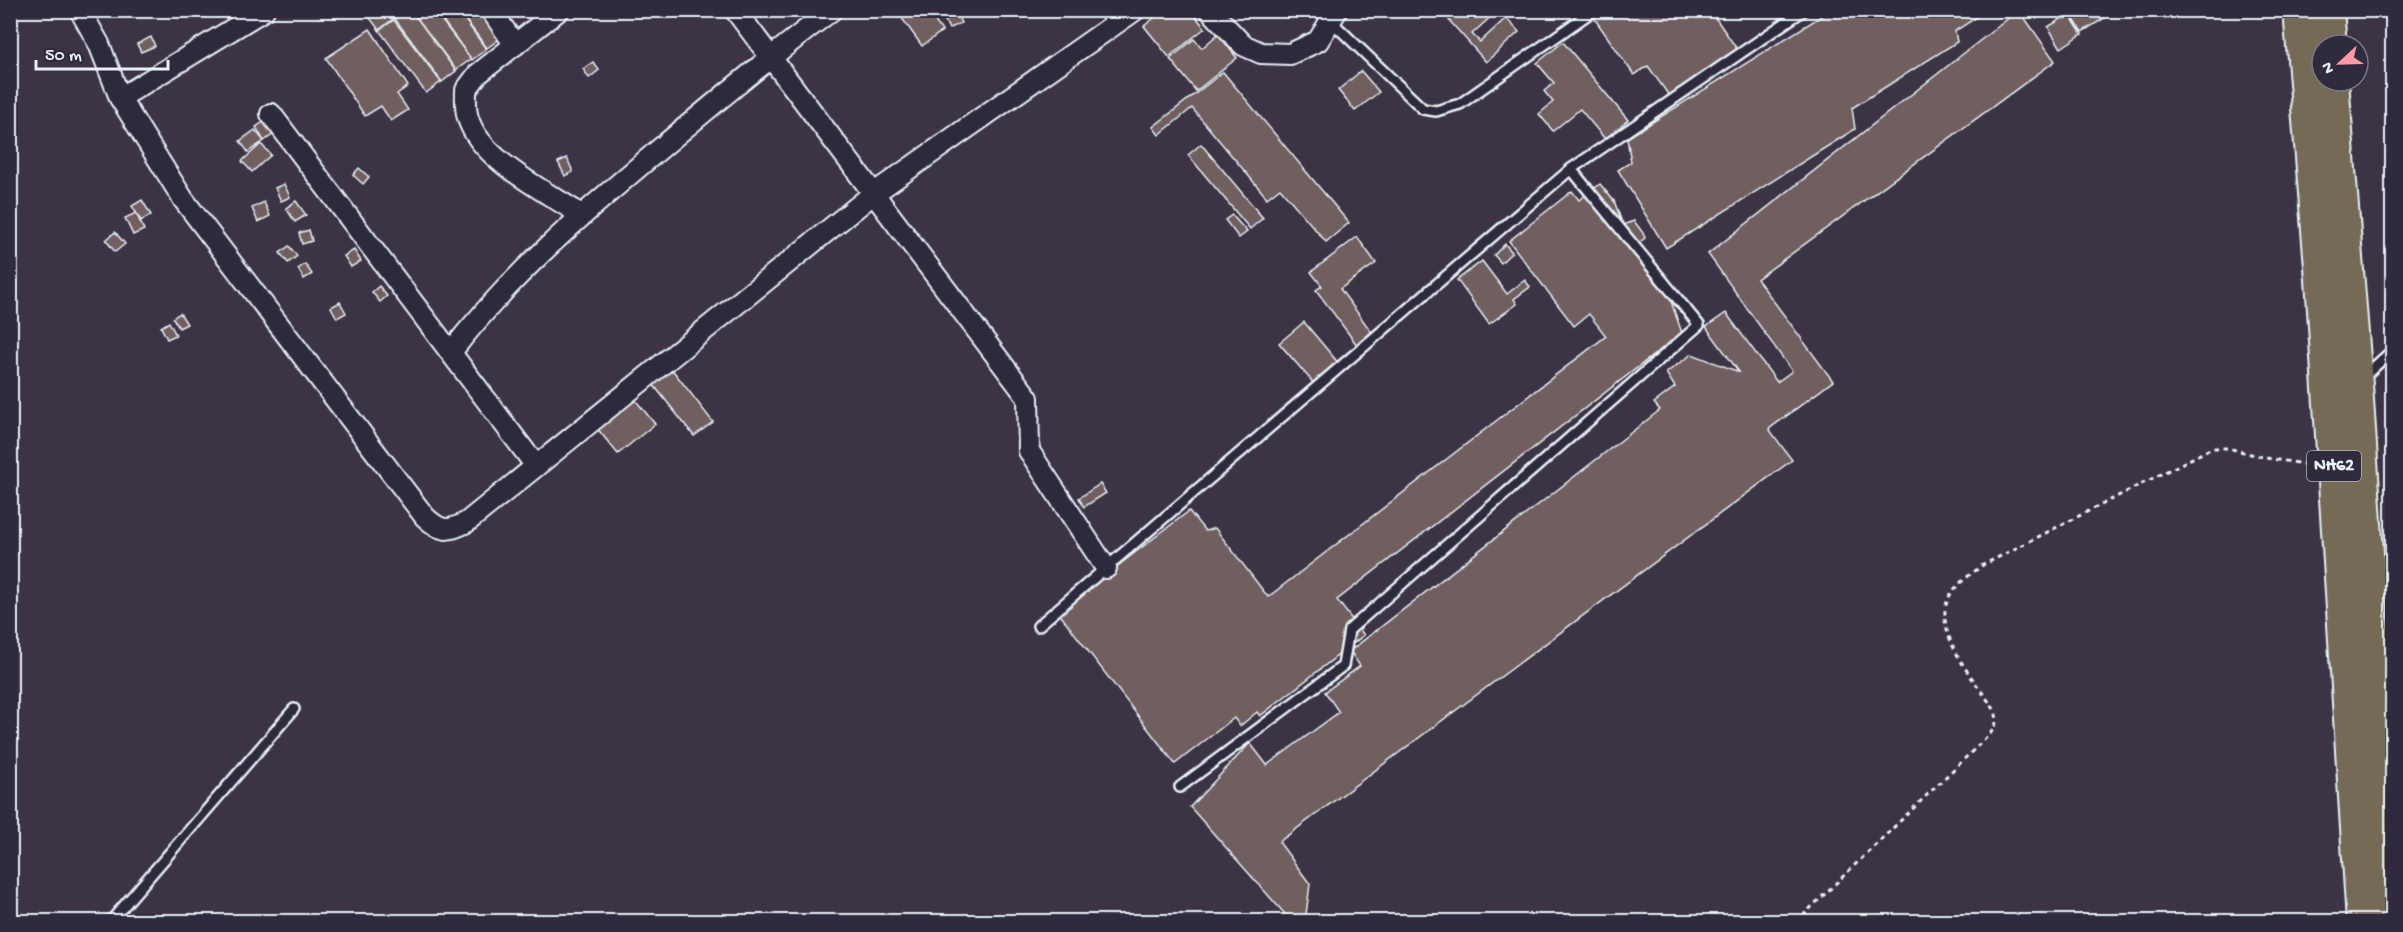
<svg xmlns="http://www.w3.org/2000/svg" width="2403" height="932" font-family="'Gochi Hand',sans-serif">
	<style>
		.building { fill: #715e5e; stroke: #e8f1f8; stroke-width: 1.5 }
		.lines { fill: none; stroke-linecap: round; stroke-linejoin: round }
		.service-casing { stroke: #e8f1f8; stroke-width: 14 }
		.minor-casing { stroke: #e8f1f8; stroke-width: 24 }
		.trunk-casing { stroke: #e8f1f8; stroke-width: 36 }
		.path { stroke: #e8f1f8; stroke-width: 3; stroke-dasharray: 4.5 4.5; stroke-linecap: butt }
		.service { stroke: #2f2a3d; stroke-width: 9 }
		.minor { stroke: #2f2a3d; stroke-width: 20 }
		.trunk { stroke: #756a55; stroke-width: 32 }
		.labels { text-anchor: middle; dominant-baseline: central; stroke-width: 4.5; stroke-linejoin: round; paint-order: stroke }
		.shield { fill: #2f2a3d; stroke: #b0b5c0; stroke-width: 1.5 }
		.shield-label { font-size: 18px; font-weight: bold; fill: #e8f1f8 }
	</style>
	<rect width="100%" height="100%" fill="#3c3444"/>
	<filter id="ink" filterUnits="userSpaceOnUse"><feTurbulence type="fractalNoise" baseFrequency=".0167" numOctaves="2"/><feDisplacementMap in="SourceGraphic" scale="12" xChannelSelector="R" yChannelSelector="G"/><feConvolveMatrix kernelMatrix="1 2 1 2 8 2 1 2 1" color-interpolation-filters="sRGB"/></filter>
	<g filter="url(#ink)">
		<g class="building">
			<path d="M364,10H386L393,19L379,30Z"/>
			<path d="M388,10H405L394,18Z"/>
			<path d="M407,10H411L456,71L442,82L395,19Z"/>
			<path d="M411,10H434L471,59L456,70Z"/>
			<path d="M435,10H458L486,49L472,60Z"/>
			<path d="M458,10H481L502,37L487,48Z"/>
			<path d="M896,10H927L942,31L922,46Z"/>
			<path d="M940,10H955L961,23L949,29Z"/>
			<path d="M1164,10H1190L1205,28L1169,57L1144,26Z"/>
			<path d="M1440,10H1461L1458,13L1462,18L1470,10H1498L1472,34L1480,42L1506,18L1519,32L1486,62Z"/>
			<path d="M1604,10H1710L1737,49L1670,97L1648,66L1634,75L1594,18Z"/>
			<path d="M1831,10H1988L1955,31L1957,42L1852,108L1855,129L1666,248L1618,170L1631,162L1627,138Z"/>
			<path d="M2019,10L2055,61L1757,279L1833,381L1769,429L1792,460L1279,842L1310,884L1305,922H1292L1190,807L1250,743L1267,765L1339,712L1325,692L1360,666L1350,651L1660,410L1654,403L1675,387L1666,373L1692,354L1739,372L1706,327L1726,313L1777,382L1792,371L1708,254Z"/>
			<path d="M2068,10H2105L2108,16L2082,32Z"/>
			<path d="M2069,14L2082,34L2061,48L2048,27Z"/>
			<path d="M394,20L441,82L426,93L379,30Z"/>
			<path d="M370,29L408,86L397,94L408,110L391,121L381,106L365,116L326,58Z"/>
			<path d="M1218,34L1237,58L1196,91L1170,59L1194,39L1202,48Z"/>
			<path d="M151,37L155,46L141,52L137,44Z"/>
			<path d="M1563,42L1628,120L1605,139L1580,109L1553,131L1539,114L1553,102L1544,91L1554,83L1537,63Z"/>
			<path d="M593,62L599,70L589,78L583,69Z"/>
			<path d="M1361,71L1379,92L1355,111L1338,90Z"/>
			<path d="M1223,72L1349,223L1326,242L1280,188L1267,198L1192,108L1159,135L1153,127Z"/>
			<path d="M265,121L274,134L264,141L256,127Z"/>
			<path d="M255,130L264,141L248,152L240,141Z"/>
			<path d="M261,144L271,155L252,172L242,161Z"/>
			<path d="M1201,144L1263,218L1250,229L1188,155Z"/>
			<path d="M567,158L573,172L565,176L558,162Z"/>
			<path d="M359,168L369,177L363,184L353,175Z"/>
			<path d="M284,184L290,197L281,201L275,188Z"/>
			<path d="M1600,184L1614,201L1623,225L1634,221L1643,233L1645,238L1635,246L1665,284L1682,333L1337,600L1364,635L1260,716L1257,712L1240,726L1234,718L1175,764L1058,612L1189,511L1205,531L1215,528L1268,597L1606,336L1589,314L1574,326L1509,241L1572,191L1579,200Z"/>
			<path d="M142,200L151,215L141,221L132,206Z"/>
			<path d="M296,201L306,215L295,222L286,208Z"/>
			<path d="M264,202L270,216L258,222L252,208Z"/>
			<path d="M136,213L144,230L133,235L125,218Z"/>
			<path d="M1232,215L1247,232L1239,238L1225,220Z"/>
			<path d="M309,230L312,241L302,244L299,233Z"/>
			<path d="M115,232L125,244L115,252L106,240Z"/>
			<path d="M1357,237L1376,263L1340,289L1373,334L1357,345L1316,290L1322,286L1311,272Z"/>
			<path d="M1505,244L1512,252L1501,263L1494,255Z"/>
			<path d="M289,246L297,256L288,263L280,253Z"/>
			<path d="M354,250L361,261L351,267L344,256Z"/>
			<path d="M1482,261L1507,294L1525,280L1530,287L1514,299L1517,304L1489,324L1457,280Z"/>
			<path d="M305,264L312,274L304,279L298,269Z"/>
			<path d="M379,286L387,296L380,302L372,292Z"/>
			<path d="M340,302L346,313L337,318L331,307Z"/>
			<path d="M180,313L187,324L179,328L173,318Z"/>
			<path d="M169,322L176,335L167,339L161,327Z"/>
			<path d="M1304,322L1340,365L1316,386L1279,343Z"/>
			<path d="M671,368L713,422L694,436L652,383Z"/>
			<path d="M633,397L655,424L618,454L596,427Z"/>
			<path d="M1100,484L1106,493L1084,507L1079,498Z"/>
		</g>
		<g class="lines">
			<defs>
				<g id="service">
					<path d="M1331,21L1423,109L1436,111L1460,104L1594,10"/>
					<path d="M2362,378L2392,351"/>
					<path d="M1038,626L1571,169L1804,10"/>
					<path d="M1180,787L1343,666L1349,630L1699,325L1571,169"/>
					<path d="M110,922L294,709"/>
				</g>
				<g id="minor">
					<path d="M80,10L99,44L120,98L183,199L425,517C441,532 448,532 467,522L873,194L1135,10"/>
					<path d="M491,10L515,45"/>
					<path d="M559,10L478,74L466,90C466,99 465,109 468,118C480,160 546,191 581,215"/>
					<path d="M735,10L1028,398L1029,451L1106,568"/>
					<path d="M1210,10L1243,45L1261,53L1290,54L1318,41L1337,10"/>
					<path d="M120,98L264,10"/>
					<path d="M271,114L536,466"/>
					<path d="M451,352C512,274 579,217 655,153C713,104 771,56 832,10"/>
				</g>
				<g id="trunk">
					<path d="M2300,10L2322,279L2363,922"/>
					<path d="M2327,10L2330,45"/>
					<path d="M2332,81L2356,384L2391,922"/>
				</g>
			</defs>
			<use href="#service" class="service-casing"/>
			<use href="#minor" class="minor-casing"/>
			<use href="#trunk" class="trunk-casing"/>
			<path class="path" d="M1796,922L1990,734C1996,725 1999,720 1994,709C1976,682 1931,632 1949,597C1956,584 1971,574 1983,565L2212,448H2228L2266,458L2310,465"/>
			<use href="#service" class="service"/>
			<use href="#minor" class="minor"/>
			<use href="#trunk" class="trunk"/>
		</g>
	</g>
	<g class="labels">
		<rect class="shield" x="2307" y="451" width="54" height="30" rx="4.5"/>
		<g class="shield-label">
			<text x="2334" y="466">NH62</text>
		</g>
	</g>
	<rect width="2403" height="932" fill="none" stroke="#2f2a3d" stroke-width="36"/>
	<rect x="18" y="18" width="2367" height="896" fill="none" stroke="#e8f1f8" stroke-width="2" filter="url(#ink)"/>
	<g transform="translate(2340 63) rotate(248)"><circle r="28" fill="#2f2a3d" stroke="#797a88" stroke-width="1.5"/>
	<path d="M0-4.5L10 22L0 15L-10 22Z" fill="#ff9aa2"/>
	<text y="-9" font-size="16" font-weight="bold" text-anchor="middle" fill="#e8f1f8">N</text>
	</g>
	<path d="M36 60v9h132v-9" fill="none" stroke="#e8f1f8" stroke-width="3"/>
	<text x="45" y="60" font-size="18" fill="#e8f1f8" stroke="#2f2a3d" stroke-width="4.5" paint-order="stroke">50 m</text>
</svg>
